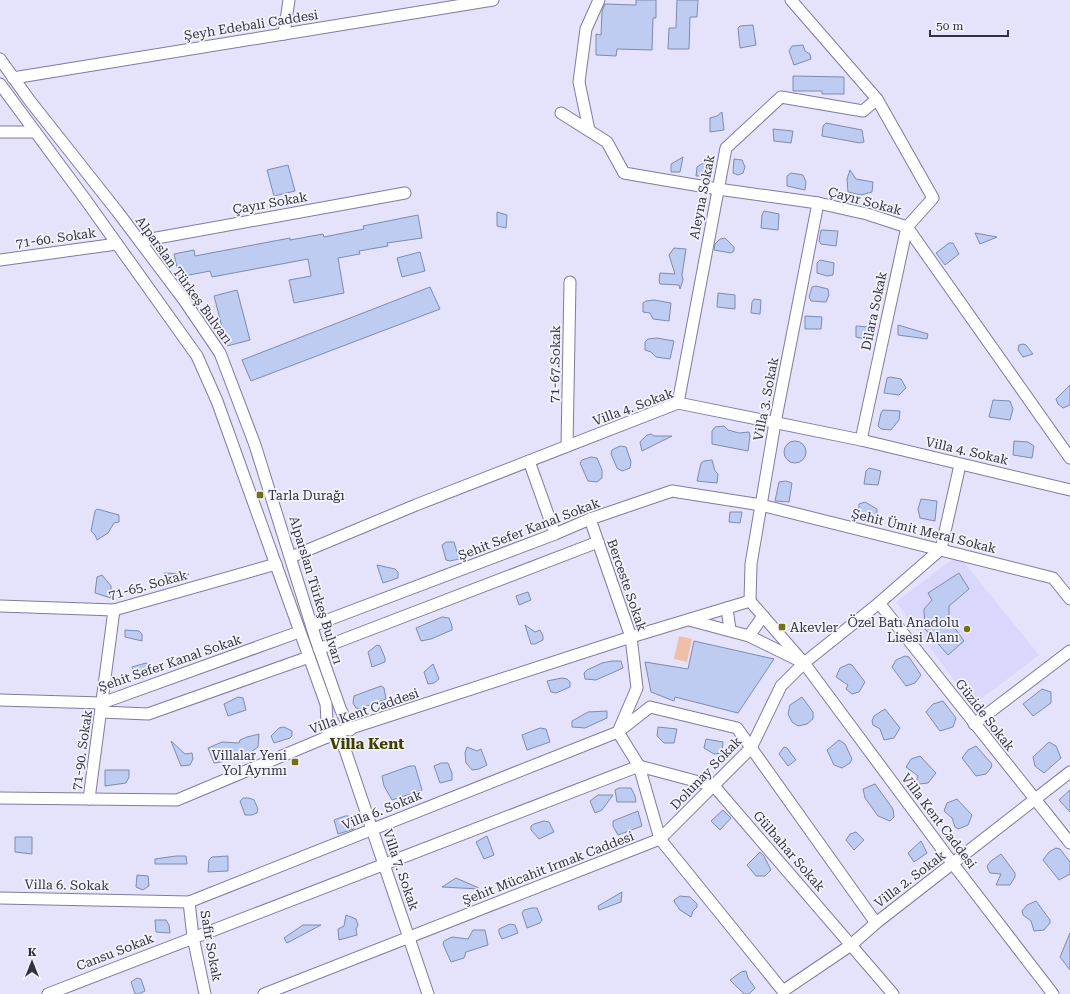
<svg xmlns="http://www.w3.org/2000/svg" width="1070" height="994" font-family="'Roboto Serif',serif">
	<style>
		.built { fill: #dad7fd }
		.green { fill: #efc0a7 }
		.building { fill: #beccf1; stroke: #7e8bae }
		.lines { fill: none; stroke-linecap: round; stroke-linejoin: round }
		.minor-casing { stroke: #7e7b9f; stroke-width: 13 }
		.minor { stroke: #fff; stroke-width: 11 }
		.poi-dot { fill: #727215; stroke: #f3f3fb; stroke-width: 1.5 }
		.labels { text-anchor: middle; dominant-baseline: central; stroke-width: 3.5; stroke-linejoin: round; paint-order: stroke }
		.street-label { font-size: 13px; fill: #333241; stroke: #f3f3fb }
		.poi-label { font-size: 13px; fill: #333241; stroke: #f3f3fb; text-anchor: start }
		.quarter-label { font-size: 15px; font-weight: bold; fill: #403f00; stroke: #f3f3fb }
	</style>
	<rect width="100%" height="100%" fill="#e5e3fb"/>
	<path class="built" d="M958,555L1039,655L973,705L896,602Z"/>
	<path class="green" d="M679,636L692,639L687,662L674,659Z"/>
	<g class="building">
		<path d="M636,0H656V18H653L652,50L617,49L616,56L596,55V34L601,35L602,11L605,4L636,5Z"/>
		<path d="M677,0H698L697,17H690L689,49H668L669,28H676Z"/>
		<path d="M753,25L756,45L740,48L738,28L740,26Z"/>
		<path d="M803,45L805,51L810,54L811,59L794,65L789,51L792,46Z"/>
		<path d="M793,76L844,77V94H822V91H793Z"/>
		<path d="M722,112L724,130L710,132V118L717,116Z"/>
		<path d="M826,123L862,130L864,142L860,143L822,136L823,126Z"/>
		<path d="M773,129L793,131L791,143L774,141Z"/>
		<path d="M683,157L680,172H671V164Z"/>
		<path d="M709,159L707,167L710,176H696L697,167Z"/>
		<path d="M734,159L742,160L745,167L743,173L738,175L733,173Z"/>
		<path d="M288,165L295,191L274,196L267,170Z"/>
		<path d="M850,170L856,179L873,182L872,192L861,195L848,192L847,179Z"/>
		<path d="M791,173L803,175L806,182L805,190L787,186V176Z"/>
		<path d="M764,211L779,214L778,230L761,228L762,215Z"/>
		<path d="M497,212L507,215L506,228L497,226Z"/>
		<path d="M418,215L422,238L387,243L388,246L359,251L360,254L338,258L344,293L294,303L289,280L311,276L308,259L212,277L210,271L179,277L174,254L194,250L195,256L290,238V240L323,234L324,237L364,229L363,226Z"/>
		<path d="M821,230L838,231L836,246L821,244L819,241Z"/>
		<path d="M975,233L997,237L980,244Z"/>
		<path d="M725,238L734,247V251L731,253L714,250L715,244L720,239Z"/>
		<path d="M949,243H953L959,254L945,265L936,253Z"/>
		<path d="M674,248L686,249L682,275L683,280L680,289L679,285L660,284L659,280L660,273L675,274L669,255Z"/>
		<path d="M420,252L425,271L402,277L397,258Z"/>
		<path d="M820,260L834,263L833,275L827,276L817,273V263Z"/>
		<path d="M816,286L828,289L829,295L826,302L811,301L809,297L812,287Z"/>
		<path d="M430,287L440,309L251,381L242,360Z"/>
		<path d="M237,290L250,340L227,346L214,296Z"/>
		<path d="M718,293L735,295V309L717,307Z"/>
		<path d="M754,299L761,300L760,314L751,313L752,302Z"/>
		<path d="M654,300L671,303L669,321L653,319L650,313L643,312V303L646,301Z"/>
		<path d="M805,316L822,317L821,329H805Z"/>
		<path d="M898,325L928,334L927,339L898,335Z"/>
		<path d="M856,326L870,327L868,337L864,339L856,337Z"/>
		<path d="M657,338L674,341L670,359L656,357L651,352L645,350V342L648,339Z"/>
		<path d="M1023,344L1026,345L1033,354L1023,357L1018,350L1019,345Z"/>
		<path d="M890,377L901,379L906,388L899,395L884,393L887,378Z"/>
		<path d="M1070,385V405L1063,408L1058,404L1056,399Z"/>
		<path d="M993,400L1010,401L1013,409L1010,420L989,417Z"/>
		<path d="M883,410L900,411L899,420L891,430L881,429L878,426L881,413Z"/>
		<path d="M724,426L728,430L739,433L749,432L750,436L748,451L712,444V431L715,427Z"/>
		<path d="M651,434L654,436H672L642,451L640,442L647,435Z"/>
		<path d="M1014,441L1028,442L1034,446L1032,458L1013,455Z"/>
		<circle cx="795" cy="452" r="11"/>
		<path d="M620,446L626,447L631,462L630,468L622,471L617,468L611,454L612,450Z"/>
		<path d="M591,457L597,458L602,470V478L597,482L588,481L580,463L582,460Z"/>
		<path d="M712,460L715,471L718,474L717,483L697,481L701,463L704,461Z"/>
		<path d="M869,468L881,471L878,485L864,484L866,471Z"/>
		<path d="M786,481L792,483L789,502L775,501L779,482Z"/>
		<path d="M921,499L937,501L935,521L920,518L918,509Z"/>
		<path d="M865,502L877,509V517L858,515L859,504Z"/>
		<path d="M97,509L119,515V522L114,523L108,533L97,540L95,535L91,531L95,511Z"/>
		<path d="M730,512H742L740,523L729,522Z"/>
		<path d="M446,542H454L459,559L450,561L446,560L442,545Z"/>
		<path d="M377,565L395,569L398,572V578L383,583Z"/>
		<path d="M164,573L189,574L166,583Z"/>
		<path d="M959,573L969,589L949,606V620L964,641L948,655L925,629L924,609L932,600L928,593Z"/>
		<path d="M102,575L111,586V598L95,593L97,577Z"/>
		<path d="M528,592L531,600L519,605L516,596Z"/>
		<path d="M442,617L449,618L452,626V630L431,639L421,641L416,628Z"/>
		<path d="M525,625L535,632L540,630L543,636V640L535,644H531Z"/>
		<path d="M125,630L139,631L142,634V641L125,637Z"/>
		<path d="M694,641L774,659L738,713L675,697L674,701L651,692L645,662L688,669Z"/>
		<path d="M377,645L380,646L385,658V662L372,667L368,652Z"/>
		<path d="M905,656L909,657L921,675L915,683L906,686L892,667L896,660Z"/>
		<path d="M612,661H621L623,668L596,680L585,679L584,673L587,670L602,663Z"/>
		<path d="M146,663L151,666L153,674L142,678H135L132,667Z"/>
		<path d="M433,664L439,679L434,683L428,684L424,672Z"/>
		<path d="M849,664L852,665L865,682L859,692L852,694L846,689L848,685L836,677L840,668Z"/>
		<path d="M562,678L567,679L570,682V687L556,693L551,692L547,681Z"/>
		<path d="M381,686L384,688L386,699L359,709L356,708L353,703L354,696Z"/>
		<path d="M1042,689L1051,692V703L1033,716L1023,704Z"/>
		<path d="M238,697L243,698L246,710L228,716L224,704Z"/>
		<path d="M802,697L813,712V719L807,724L798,726L792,722L788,714L790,705Z"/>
		<path d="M943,701L956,718L953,727L940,731L926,712L933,704Z"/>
		<path d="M885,709L900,728L894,738L884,740L880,729L873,725L872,721L874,716Z"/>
		<path d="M607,711V718L585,728L572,727V721L588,712Z"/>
		<path d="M284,727L292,731V736L290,738L274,743L271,736L279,728Z"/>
		<path d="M658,727L677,729L674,743H664L657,736Z"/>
		<path d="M540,728L546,729L550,742L527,750L522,735Z"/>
		<path d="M259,734L258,747L248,754L242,752L221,762L214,763L208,748L222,742L239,743L240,740L247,737Z"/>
		<path d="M706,739L723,742L722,753L714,754L704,748Z"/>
		<path d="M839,740L845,744L852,759L850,763L842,768L834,765L827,750Z"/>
		<path d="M171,741L185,754L192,753L193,759L190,765L181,766Z"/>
		<path d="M1049,742L1056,746L1061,758L1044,773L1035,766L1033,757Z"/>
		<path d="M976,746L992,764L991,768L986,774L976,776L962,758L968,750Z"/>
		<path d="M467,747L477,751L481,749L487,765L479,769L472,770L466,763L465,753Z"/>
		<path d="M784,747L787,748L796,760L788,766L779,754Z"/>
		<path d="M920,756L936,773L928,783L919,784L916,781L918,776L906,767L911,759Z"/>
		<path d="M441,763H448L452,773V780L440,783L434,766Z"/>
		<path d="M410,766H415L422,790L392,800L384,786L382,776Z"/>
		<path d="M105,770H129V777L126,783L105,786Z"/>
		<path d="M875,784L893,809L894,817L890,821L878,816L865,798L863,789Z"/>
		<path d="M619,788H631L635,796L636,802H617L615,790Z"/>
		<path d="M1070,790V812L1059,800Z"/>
		<path d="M598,795H613L602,810L595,813L590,801Z"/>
		<path d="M243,798H249L254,800L258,809L257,813L252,815H245L240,801Z"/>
		<path d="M957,799L972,815L968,825L958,829L955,827L952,818L944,811L947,803Z"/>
		<path d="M723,810L731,818L720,830L711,821Z"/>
		<path d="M638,811L642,826L618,835L613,826V821Z"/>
		<path d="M345,816H349L354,829L338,834L334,820Z"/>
		<path d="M544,821L549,822L554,832L539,839L531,830V826L534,824Z"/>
		<path d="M856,832L864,840L854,850L846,840L850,834Z"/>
		<path d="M487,836L494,855L484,859L476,842Z"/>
		<path d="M15,837H32V854L15,852Z"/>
		<path d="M921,841L927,853L914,862L908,853Z"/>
		<path d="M1056,848L1060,849L1070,862V874L1059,880L1043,860L1049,852Z"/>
		<path d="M760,852L764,856L771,870L765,876H756L747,865Z"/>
		<path d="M1001,854L1015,873V877L1010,885H996L1001,874L990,873L988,869L987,866L991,861Z"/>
		<path d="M176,856H186L187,864H155V859Z"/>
		<path d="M228,856V871L208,872L209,860L212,857Z"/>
		<path d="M137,875L148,876L149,886L143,890L136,887Z"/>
		<path d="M456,878L479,888V889L442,887Z"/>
		<path d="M622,892L621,902L599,910L598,906Z"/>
		<path d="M680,896L690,897L697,904V907L693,911L691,917L680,910L675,903L674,900Z"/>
		<path d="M1036,901L1050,920V923L1044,930L1034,931L1031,921L1023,915L1022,911L1027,905Z"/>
		<path d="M532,908H537L542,920L540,923L527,928L522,913L524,910Z"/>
		<path d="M346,915L356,919L358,925L356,929L357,935L339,940L338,929L344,926Z"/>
		<path d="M155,920H166L169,925L170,933L156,932Z"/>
		<path d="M510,924L515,925L518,933L502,939L499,933V929Z"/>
		<path d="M303,925H321L287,943L284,938Z"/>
		<path d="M473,930H485L488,945L466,952L464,958L451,962L443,944L444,941L452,937L468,939Z"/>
		<path d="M1070,933V970L1060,957Z"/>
		<path d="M746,971L748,978L755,988L749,994H744L730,980L741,972Z"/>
		<path d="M137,978L141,979L145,991L139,994H135L131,982Z"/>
	</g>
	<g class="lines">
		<defs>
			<g id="minor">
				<path d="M791,0L877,99L933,198L907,227L861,440"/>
				<path d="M284,34L289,0"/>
				<path d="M0,59L30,101L117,211L184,300L220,353L255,445L316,640L340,708L350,730"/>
				<path d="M13,78L493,0"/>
				<path d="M0,84L85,199L197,356L217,401L326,704L328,737"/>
				<path d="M561,113L607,142L624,173L718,189L818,203L867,214L907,227L1070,458"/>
				<path d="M589,130L579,82L586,29L599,0"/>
				<path d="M0,132H35"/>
				<path d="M140,241L405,193"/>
				<path d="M0,260L117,244"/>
				<path d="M678,403L726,148L781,97L863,111L877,99"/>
				<path d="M567,446L570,282"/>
				<path d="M529,461L555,534"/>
				<path d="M590,519L631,637L637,688L618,732L639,766L660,839L751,748L781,686L804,663L879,603L941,549L960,465"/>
				<path d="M291,557L416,505L678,403L861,440L1070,490"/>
				<path d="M750,601L804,663L953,864L1053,994"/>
				<path d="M750,601L751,564L775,423L818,203"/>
				<path d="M879,603L1070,843"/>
				<path d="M0,606L114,610L276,564"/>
				<path d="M727,608L730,630"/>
				<path d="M689,620L749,636L800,661"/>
				<path d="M312,626L555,534L590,519L672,491L761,505L1053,578L1070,599"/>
				<path d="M749,636L763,616"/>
				<path d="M319,649L598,542"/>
				<path d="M0,700L102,703L299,632"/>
				<path d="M101,712L148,714L309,657"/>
				<path d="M974,724L1070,651"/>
				<path d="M339,732L428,994"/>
				<path d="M0,798L177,800L339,732L631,637L750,601"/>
				<path d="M89,799L114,610"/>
				<path d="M0,898L189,902L618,732L650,707L737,728L876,923"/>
				<path d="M189,902L193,937L205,994"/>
				<path d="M48,994L639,766L714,786L893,994"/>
				<path d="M264,994L660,839L783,991L851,945L876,923L1070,772"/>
			</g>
		</defs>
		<use href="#minor" class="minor-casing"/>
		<use href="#minor" class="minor"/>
	</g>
	<g class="poi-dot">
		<rect x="256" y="491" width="8" height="8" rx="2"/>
		<rect x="778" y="623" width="8" height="8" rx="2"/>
		<circle cx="967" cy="629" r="4"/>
		<rect x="291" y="758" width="8" height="8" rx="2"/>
	</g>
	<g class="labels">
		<g class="street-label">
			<text transform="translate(251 25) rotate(-9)">Şeyh Edebali Caddesi</text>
			<text transform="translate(702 197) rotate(-79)">Aleyna Sokak</text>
			<text transform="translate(865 201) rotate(15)">Çayır Sokak</text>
			<text transform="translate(270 203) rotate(-10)">Çayır Sokak</text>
			<text transform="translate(56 238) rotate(-8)">71-60. Sokak</text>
			<text transform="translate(184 280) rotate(54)">Alparslan Türkeş Bulvarı</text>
			<text transform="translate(874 311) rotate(-78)">Dilara Sokak</text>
			<text transform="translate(555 364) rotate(-89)">71-67.Sokak</text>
			<text transform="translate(766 399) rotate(-79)">Villa 3. Sokak</text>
			<text transform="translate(633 407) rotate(-20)">Villa 4. Sokak</text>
			<text transform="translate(967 451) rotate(13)">Villa 4. Sokak</text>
			<text transform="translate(529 529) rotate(-21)">Şehit Sefer Kanal Sokak</text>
			<text transform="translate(924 531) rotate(14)">Şehit Ümit Meral Sokak</text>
			<text transform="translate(148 585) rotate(-15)">71-65. Sokak</text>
			<text transform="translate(627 585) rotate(71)">Berceste Sokak</text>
			<text transform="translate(316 590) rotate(73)">Alparslan Türkeş Bulvarı</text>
			<text transform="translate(170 663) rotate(-19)">Şehit Sefer Kanal Sokak</text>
			<text transform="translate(364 711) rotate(-19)">Villa Kent Caddesi</text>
			<text transform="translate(985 715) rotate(52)">Güzide Sokak</text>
			<text transform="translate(82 750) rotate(-82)">71-90. Sokak</text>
			<text transform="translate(706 773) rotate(-46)">Dolunay Sokak</text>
			<text transform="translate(382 810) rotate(-22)">Villa 6. Sokak</text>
			<text transform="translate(939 821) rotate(53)">Villa Kent Caddesi</text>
			<text transform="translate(789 851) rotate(49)">Gülbahar Sokak</text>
			<text transform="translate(548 868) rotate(-21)">Şehit Mücahit Irmak Caddesi</text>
			<text transform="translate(401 870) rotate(71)">Villa 7. Sokak</text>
			<text transform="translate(910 879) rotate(-37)">Villa 2. Sokak</text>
			<text transform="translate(67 885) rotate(1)">Villa 6. Sokak</text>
			<text transform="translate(211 946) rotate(80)">Safir Sokak</text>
			<text transform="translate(115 952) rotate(-21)">Cansu Sokak</text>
		</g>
		<g class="poi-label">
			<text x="268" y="495">Tarla Durağı</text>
			<text x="959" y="622" text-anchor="end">Özel Batı Anadolu<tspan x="959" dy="15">Lisesi Alanı</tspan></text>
			<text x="790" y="627">Akevler</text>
			<text x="287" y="755" text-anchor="end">Villalar Yeni<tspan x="287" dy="15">Yol Ayrımı</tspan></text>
		</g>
		<g class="quarter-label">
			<text x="367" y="744">Villa Kent</text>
		</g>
	</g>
	<g transform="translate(32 962)" stroke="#f3f3fb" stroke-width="3" paint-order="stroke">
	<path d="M0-3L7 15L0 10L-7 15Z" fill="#333241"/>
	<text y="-6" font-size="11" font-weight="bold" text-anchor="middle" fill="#333241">K</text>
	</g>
	<path d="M930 30v6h78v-6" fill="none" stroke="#333241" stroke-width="2"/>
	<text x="936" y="30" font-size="12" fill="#333241" stroke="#f3f3fb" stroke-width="3" paint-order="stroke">50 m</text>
</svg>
